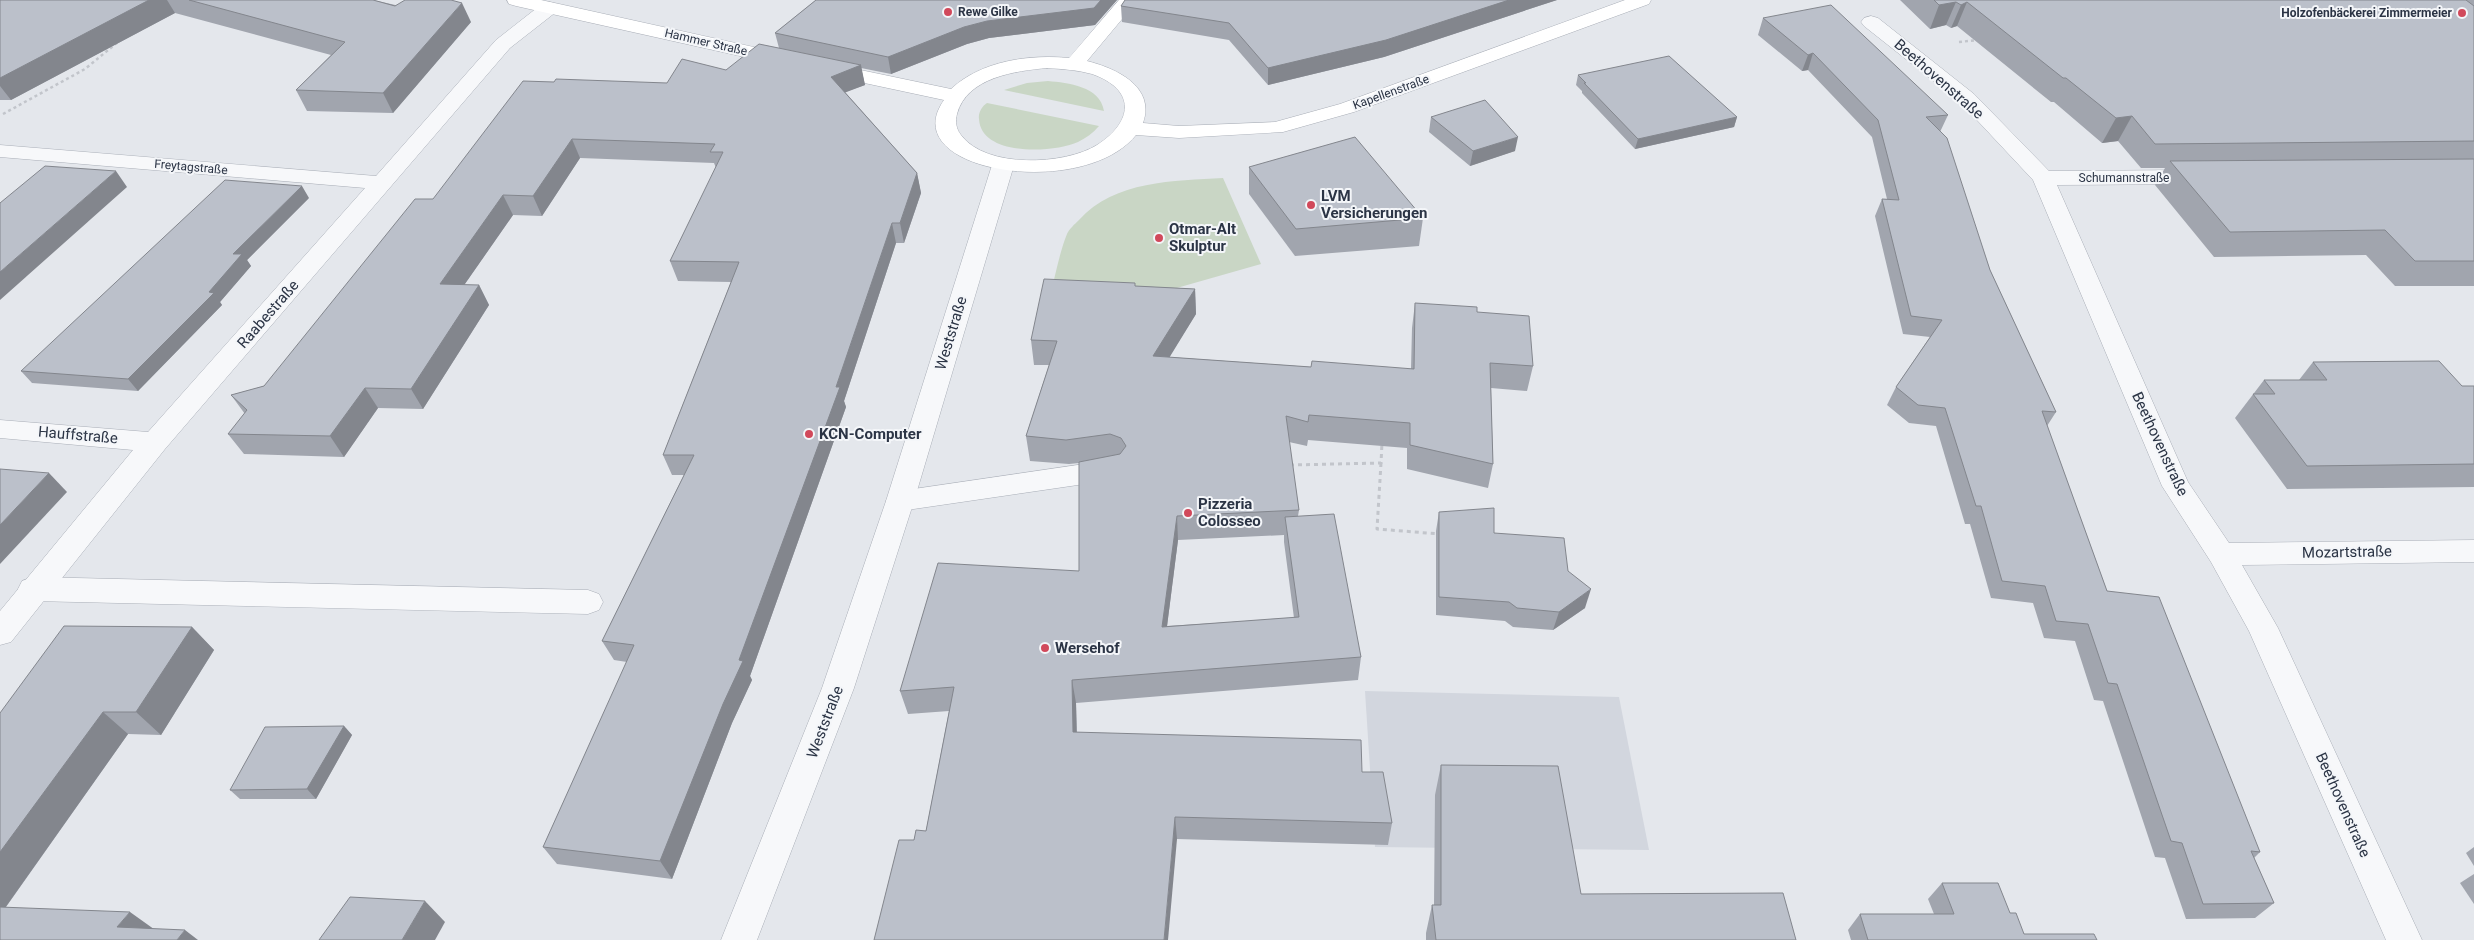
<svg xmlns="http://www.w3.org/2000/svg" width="2474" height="940" font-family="Roboto,sans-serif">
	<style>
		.built { fill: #d2d6de }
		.green { fill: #c9d6c5 }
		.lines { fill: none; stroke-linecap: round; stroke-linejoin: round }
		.service-casing { stroke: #a9aeb7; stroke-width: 1 }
		.minor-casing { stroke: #a9aeb7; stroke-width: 1 }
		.tertiary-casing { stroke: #a9aeb7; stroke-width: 1 }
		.secondary-casing { stroke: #a9aeb7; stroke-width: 1 }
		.path-far1 { stroke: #c2c5cb; stroke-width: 2.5; stroke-dasharray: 3 3; stroke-linecap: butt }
		.path { stroke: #c2c5cb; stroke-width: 3; stroke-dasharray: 4 4; stroke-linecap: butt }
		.service { fill: #f7f8fa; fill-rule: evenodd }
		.minor { fill: #f7f8fa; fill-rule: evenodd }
		.tertiary { fill: #f7f8fa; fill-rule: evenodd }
		.secondary { fill: #fff; fill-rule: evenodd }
		.wall { fill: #a1a5ae; fill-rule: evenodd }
		.shaded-wall { fill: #83868d }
		.building { fill: #bbc0ca; stroke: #83868d }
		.poi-dot { fill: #d1495b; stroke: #f4f6f9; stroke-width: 2 }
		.labels { text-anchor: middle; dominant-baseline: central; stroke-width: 4; stroke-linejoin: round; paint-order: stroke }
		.far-poi-label { font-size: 12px; font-weight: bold; fill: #2b3445; stroke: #f4f6f9; text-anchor: start }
		.far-street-label { font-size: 12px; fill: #2b3445; stroke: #f4f6f9 }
		.street-label { font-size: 15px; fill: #2b3445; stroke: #f4f6f9 }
		.poi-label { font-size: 15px; font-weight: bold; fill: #2b3445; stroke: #f4f6f9; text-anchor: start }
	</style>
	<rect width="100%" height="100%" fill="#e4e7ec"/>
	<path class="built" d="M1365,691L1619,697L1649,850L1375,847Z"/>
	<g class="green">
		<path d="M1048,81C1068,83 1100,86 1104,111L1004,90L1027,83Z"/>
		<path d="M987,103L1099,126C1093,133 1086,138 1078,142C1054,153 981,157 979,119C978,113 982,106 987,103Z"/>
		<path d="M1223,178L1261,264L1124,303L1050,297C1055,277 1059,254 1067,234C1069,229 1075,224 1079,220C1115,180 1174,181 1223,178Z"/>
	</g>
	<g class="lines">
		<defs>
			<g id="service">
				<path d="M1112,460L1122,463L1126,470L1122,477L1112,480L900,511L890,508L886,501L890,494L900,491Z"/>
				<path d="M33,577L588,590L599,594L603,602L599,610L588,614L33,601L22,597L18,589L22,581Z"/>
			</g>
			<g id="minor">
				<path d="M549,2L556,4L558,8L556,12L510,48L165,449L11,642L0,645V611L133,450L0,438V420L148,432L365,188L0,157V145L376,176L496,40L542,4Z"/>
				<path d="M1871,16L1878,18L1974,94L2049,171L2198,170L2206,172L2209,177L2206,182L2198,184L2057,185L2188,482L2229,543L2474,540V562L2242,565L2278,628L2422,940H2386L2249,631L2211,562L2162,486L2033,180L1960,102L1864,26L1861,22L1864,18Z"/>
			</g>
			<path id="tertiary" d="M1003,158L1011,160L1014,165L914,501L854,688L757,940H721L822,688L886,501L992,165L995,160Z"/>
			<g id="secondary">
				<path d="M507,0H541L785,54L792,56L795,60L792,64L785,66L516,6L509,4Z"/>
				<path d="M1119,0H1138L1087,61C1115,68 1156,86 1143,123L1179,126L1275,122L1340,104L1625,0H1651L1649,4L1354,112L1283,132L1179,138L1136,135C1083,201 893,172 944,100L827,75L820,73L817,69L820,65L827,63L951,89C981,61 1029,54 1069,58ZM1047,68C1062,69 1078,70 1092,74C1137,90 1133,122 1097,145C1065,165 986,169 961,135C956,129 955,121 957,114C967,77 1016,71 1047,68Z"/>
			</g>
		</defs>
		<use href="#service" class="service-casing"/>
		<use href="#minor" class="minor-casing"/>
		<use href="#tertiary" class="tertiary-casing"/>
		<use href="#secondary" class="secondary-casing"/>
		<g class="path-far1">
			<path d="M1959,42L1978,40"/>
			<path d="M3,114L85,69L118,42"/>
		</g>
		<g class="path">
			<path d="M1381,463L1377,529L1440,534"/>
			<path d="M1290,465L1381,463L1382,443"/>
		</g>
		<use href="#service" class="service"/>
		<use href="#minor" class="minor"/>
		<use href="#tertiary" class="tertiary"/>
		<use href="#secondary" class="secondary"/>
	</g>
	<g class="wall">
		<path d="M0,0H373L471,22L393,113L307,111L296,90L331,55L175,13L11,100H0Z"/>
		<path d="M816,0H1117L1095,25L989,38L967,44L891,74L861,68L865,85L845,92L917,173L921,193L904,243H896L844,401L846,407L750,676L752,680L732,723L672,879L557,864L543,847L627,662L614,660L602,641L684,475H672L663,455L731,282L678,281L670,261L716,168L714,163L580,158L542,216L513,215L464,285H479L489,305L423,409L378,408L344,457L244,454L228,434L245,414L231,395L264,386L433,199L667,83L726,70L779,48L775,33Z"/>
		<path d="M1125,0H1557L1384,57L1268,85L1229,40L1122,22L1121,6Z"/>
		<path d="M1900,0H2474V286H2395L2366,255L2214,257L2155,185L2165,168H2141L2118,141L2102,143L2054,102H2051L1957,26L1951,28L1946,25L1930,29Z"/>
		<path d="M1763,18L1948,115L1940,132L1990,270L2056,412L2047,426L2107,591L2260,852L2254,858L2274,903L2255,918L2186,919L2165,858L2155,857L2103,701L2094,700L2075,641L2044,638L2033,603L1991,598L1970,524H1965L1936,426L1909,423L1887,405L1896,387L1930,337L1903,334L1875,216L1882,199H1887L1872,137L1808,70L1802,71L1758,35Z"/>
		<path d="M1578,75L1737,117L1734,127L1635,149L1582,93V91L1576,85Z"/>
		<path d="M1431,117L1515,151L1470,166L1429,132Z"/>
		<path d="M1249,167L1423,218L1419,246L1295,256L1249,194Z"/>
		<path d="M309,198L247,260L251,266L220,302L222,305L138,391L32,383L21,371Z"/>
		<path d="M1135,286L1195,289L1196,314L1169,357L1311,367L1411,369L1412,328L1415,303L1477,312L1533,366L1527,391L1491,388L1493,464L1488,488L1407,469V448L1308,440L1307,446L1289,442L1299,510L1298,516L1361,657L1358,680L1076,703L1077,732L1362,772L1392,823L1388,845L1177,839L914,840L926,831L949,711L908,714L900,691L1079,571V463L1069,464L1030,461L1026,436L1049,365H1034L1031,340ZM1284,535V542L1294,618L1167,626L1178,540Z"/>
		<path d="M2313,362L2462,386H2474V487L2287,489L2235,418L2264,380H2299Z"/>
		<path d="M1439,512L1494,533L1568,571L1585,608L1553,630L1513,627L1505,621L1436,615V531Z"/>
		<path d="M192,627L214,650L161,735L128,734L6,907L154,929L0,940V713Z"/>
		<path d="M344,726L352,735L316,799H240L230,790Z"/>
		<path d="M1441,765L1581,894L1796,940H1426V933L1432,905H1434L1435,795Z"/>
		<path d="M2474,847V866L2466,853Z"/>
		<path d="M2474,874V904L2460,883Z"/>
		<path d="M1942,883L2010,913L2024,934L2097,940H1851L1848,930L1860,914H1934L1928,899Z"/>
	</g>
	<g class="shaded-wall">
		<path d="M149,0H167L175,13L11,100L0,86V78Z"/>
		<path d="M1101,0H1117L1095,25L989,38L967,44L891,74L888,57L964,27L987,21Z"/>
		<path d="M1509,0H1557L1384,57L1268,85V68Z"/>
		<path d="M1956,2L1946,25L1930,29L1939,5Z"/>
		<path d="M1967,2L1957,26L1951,28L1961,5Z"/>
		<path d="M462,3L471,22L393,113L383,93Z"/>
		<path d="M1813,53L1808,70L1802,71L1808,55Z"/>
		<path d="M861,65L865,85L836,96L831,77Z"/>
		<path d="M2132,116L2118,141L2102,143L2116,118Z"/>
		<path d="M1737,117L1734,127L1635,149L1638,139Z"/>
		<path d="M1518,137L1515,151L1470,166L1473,151Z"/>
		<path d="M572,139L580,158L542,216L533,196Z"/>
		<path d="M116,171L127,187L0,300V272Z"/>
		<path d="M917,173L921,193L904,243L900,223Z"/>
		<path d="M302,186L309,198L247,260L251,266L220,302L222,305L138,391L128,379L209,292L233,254Z"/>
		<path d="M503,195L513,215L451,304L440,284Z"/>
		<path d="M892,223L896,243L844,401L846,407L750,676L752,680L732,723L672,879L660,861L739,660L836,387Z"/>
		<path d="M479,285L489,305L423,409L411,389Z"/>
		<path d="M1195,289L1196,314L1155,381L1153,356Z"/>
		<path d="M365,388L378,408L344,457L330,436Z"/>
		<path d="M49,473L67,492L0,564V525Z"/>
		<path d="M1177,516L1178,540L1164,650L1162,627Z"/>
		<path d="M1591,589L1585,608L1553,630L1559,612Z"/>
		<path d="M192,627L214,650L161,735L136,712Z"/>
		<path d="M1072,680L1076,703L1077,754L1073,732Z"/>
		<path d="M103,712L128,734L0,915V852Z"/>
		<path d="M344,726L352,735L316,799L307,789Z"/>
		<path d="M1175,817L1177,839L1168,940H1164Z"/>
		<path d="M425,901L445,922L435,940H402Z"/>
		<path d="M130,912L158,932L117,927Z"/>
		<path d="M185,930L198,940H177Z"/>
	</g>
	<g class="building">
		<path d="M0,0H149L0,78Z"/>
		<path d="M189,0H373L395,6L405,0H451L462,3L383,93L296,90L345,42Z"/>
		<path d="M816,0H1101L1094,8L987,21L964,27L888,57L775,33Z"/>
		<path d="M1125,0H1509L1386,40L1268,68L1229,23L1121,6Z"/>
		<path d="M1934,0H2466L2474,6V141L2155,144L2132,116L2116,118L2066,78H2063L1967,2L1961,5L1956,2L1939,5Z"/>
		<path d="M1831,5L1948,115L1926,117L1947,138L1990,270L2056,412L2042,411L2107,591L2159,597L2260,852L2251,851L2274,903L2203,904L2182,843L2171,841L2117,684L2108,683L2088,624L2056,621L2045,586L2002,581L1981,506H1976L1945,408L1918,405L1896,387L1942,320L1911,316L1882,199L1899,200L1878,120L1813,53L1808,55L1763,18Z"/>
		<path d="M759,44L861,65L831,77L917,173L900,223H892L836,387H840L739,660L743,661L723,704L660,861L543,847L634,645L602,641L694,455H663L739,262L670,261L723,152H710L715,144L572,139L533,196L503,195L440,284L479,285L411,389L365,388L330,436L228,434L247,410L231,395L264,386L415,199H433L523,81L554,82L556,79L667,83L682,59L726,70Z"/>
		<path d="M1669,56L1737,117L1638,139L1584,83H1586L1578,75Z"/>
		<path d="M1485,100L1518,137L1473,151L1431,117Z"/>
		<path d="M1355,137L1423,218L1296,229L1249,167Z"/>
		<path d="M2474,159V261H2415L2385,230L2230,232L2170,161Z"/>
		<path d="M45,166L116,171L0,272V203Z"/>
		<path d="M225,180L302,186L233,254H242L209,292L214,293L128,379L21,371Z"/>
		<path d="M1044,279L1135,283V286L1195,289L1153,356L1311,367L1312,361L1414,369L1415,303L1477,307V312L1529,316L1533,366L1490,363L1493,464L1410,445V423L1309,415L1308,422L1286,416L1299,510L1177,516L1162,627L1299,617L1285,517L1334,514L1361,657L1072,680L1073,732L1361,740L1362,772H1383L1392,823L1175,817L1164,940H874L899,840H914L916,830L926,831L954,687L900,691L938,563L1079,571V462L1120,454L1126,446L1121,438L1110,434L1066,440L1026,436L1057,341L1031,340Z"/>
		<path d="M2439,361L2462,386H2474V464L2307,466L2253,394H2275L2264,380H2327L2313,362Z"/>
		<path d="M0,469L49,473L0,525Z"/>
		<path d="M1494,508V533L1564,538L1568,571L1591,589L1559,612L1517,608L1509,602L1439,597V512Z"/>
		<path d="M64,626L192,627L136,712H103L0,852V713Z"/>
		<path d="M344,726L307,789L230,790L265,727Z"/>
		<path d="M1441,765L1558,766L1581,894L1783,893L1796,940H1436L1432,905H1441Z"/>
		<path d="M1942,883H1998L2010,913H2016L2024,934H2094L2097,940H1868L1860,914H1954Z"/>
		<path d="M350,897L425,901L402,940H319Z"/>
		<path d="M0,907L130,912L117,927L185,930L177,940H0Z"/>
	</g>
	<g class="poi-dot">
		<circle cx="948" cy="12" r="5"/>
		<circle cx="2462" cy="13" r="5"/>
		<circle cx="1311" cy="205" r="5"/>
		<circle cx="1159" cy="238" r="5"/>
		<circle cx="809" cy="434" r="5"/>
		<circle cx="1188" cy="513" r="5"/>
		<circle cx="1045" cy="648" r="5"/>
	</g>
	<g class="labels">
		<g class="far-poi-label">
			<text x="958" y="12">Rewe Gilke</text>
			<text x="2452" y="13" text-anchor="end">Holzofenbäckerei Zimmermeier</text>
		</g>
		<g class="far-street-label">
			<text transform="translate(706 42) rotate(13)">Hammer Straße</text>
			<text transform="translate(1391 92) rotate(-20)">Kapellenstraße</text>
			<text transform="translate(191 167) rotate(5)">Freytagstraße</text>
			<text x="2124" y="178">Schumannstraße</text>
		</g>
		<g class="street-label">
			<text transform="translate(1939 79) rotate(41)">Beethovenstraße</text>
			<text transform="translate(268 314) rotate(-49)">Raabestraße</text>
			<text transform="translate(951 333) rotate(-73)">Weststraße</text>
			<text transform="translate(78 435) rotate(5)">Hauffstraße</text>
			<text transform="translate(2160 444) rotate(65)">Beethovenstraße</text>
			<text transform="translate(2347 552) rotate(-1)">Mozartstraße</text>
			<text transform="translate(825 722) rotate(-69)">Weststraße</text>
			<text transform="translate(2343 805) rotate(66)">Beethovenstraße</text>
		</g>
		<g class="poi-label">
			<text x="1321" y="196">LVM<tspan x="1321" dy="17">Versicherungen</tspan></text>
			<text x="1169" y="229">Otmar-Alt<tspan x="1169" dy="17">Skulptur</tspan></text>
			<text x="819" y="434">KCN-Computer</text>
			<text x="1198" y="504">Pizzeria<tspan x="1198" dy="17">Colosseo</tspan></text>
			<text x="1055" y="648">Wersehof</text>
		</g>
	</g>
</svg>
